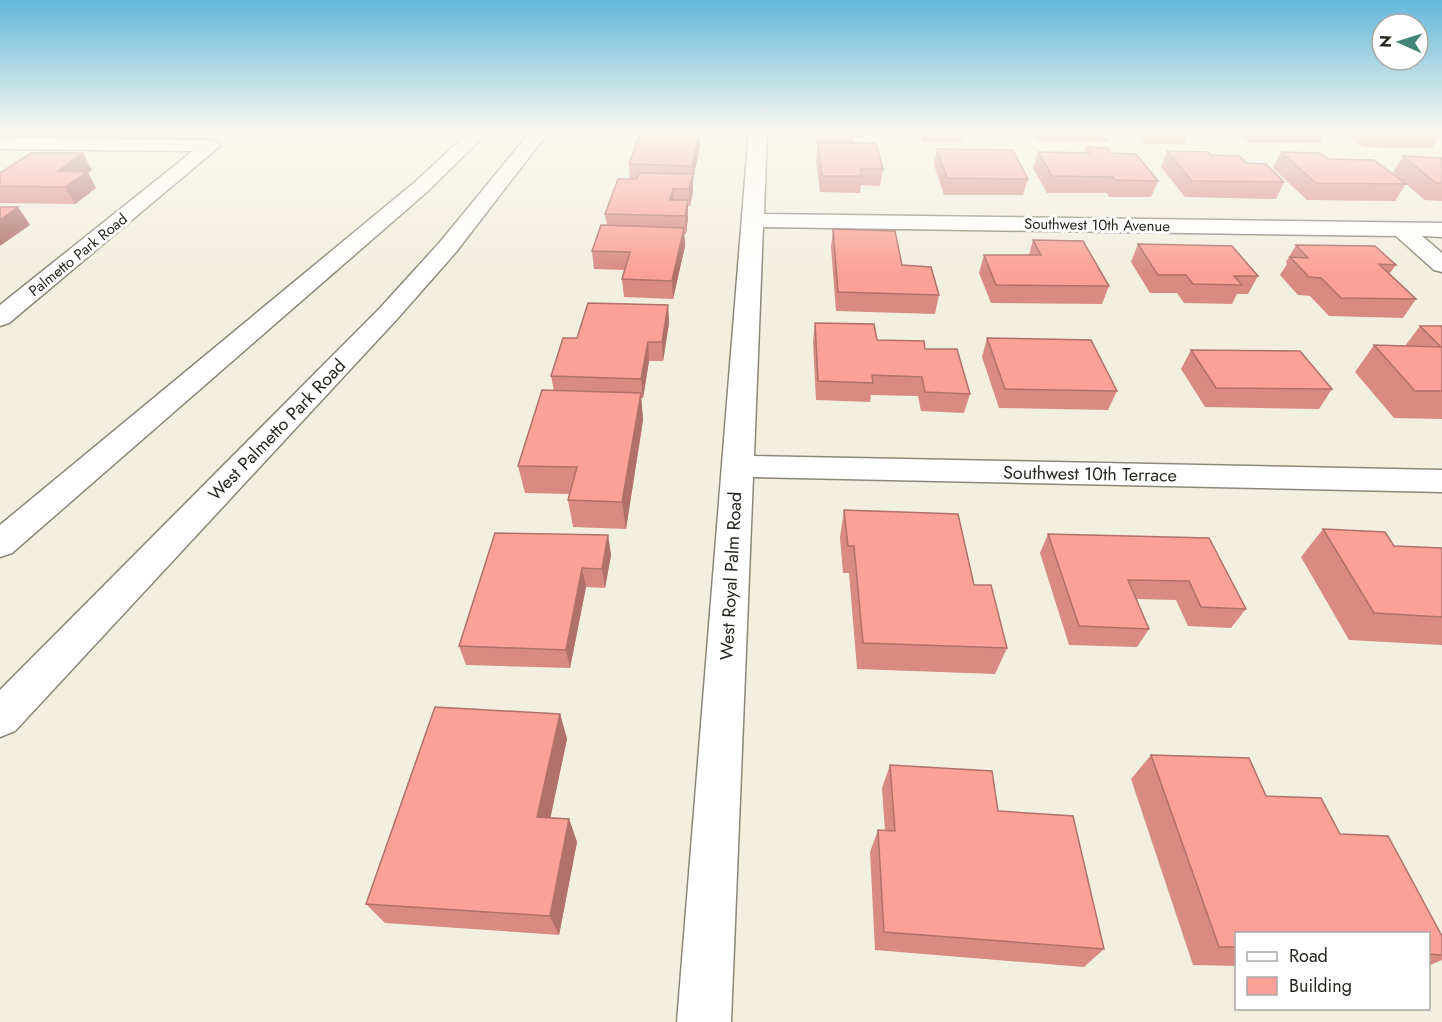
<svg xmlns="http://www.w3.org/2000/svg" width="1442" height="1022" font-family="Jost,sans-serif">
	<style>
		.lines { fill: none; stroke-linecap: round; stroke-linejoin: round }
		.minor-casing { stroke: #8c8879; stroke-width: 3 }
		.primary-casing { stroke: #8c8879; stroke-width: 3 }
		.minor { fill: #fff; fill-rule: evenodd }
		.primary { fill: #fff; fill-rule: evenodd }
		.wall { fill: #d88a83 }
		.shaded-wall { fill: #b0716a }
		.building { fill: #fba198; stroke: #b0716a; stroke-width: 1.5 }
		.labels { text-anchor: middle; dominant-baseline: central; stroke-width: 6; stroke-linejoin: round; paint-order: stroke }
		.far-street-label { font-size: 15px; fill: #27261f; stroke: #fff }
		.street-label { font-size: 18px; fill: #27261f; stroke: #fff }
	</style>
	<rect width="100%" height="100%" fill="#f3efde"/>
	<g class="lines">
		<defs>
			<g id="minor">
				<path d="M749,130H767L764,214L1442,223V237L1422,236L1442,253V272L1434,270L1396,236L763,227L754,456L1442,470V492L753,477L731,1022H677Z"/>
				<path d="M0,137L211,140L218,142L220,146L9,323L0,326V305L193,151L0,149Z"/>
			</g>
			<g id="primary">
				<path d="M471,130H490L429,190L12,553L0,557V525L415,182Z"/>
				<path d="M532,130H550L456,252L398,318L15,731L0,737V690L380,308L440,242Z"/>
			</g>
		</defs>
		<use href="#minor" class="minor-casing"/>
		<use href="#primary" class="primary-casing"/>
		<use href="#minor" class="minor"/>
		<use href="#primary" class="primary"/>
	</g>
	<g class="wall">
		<path d="M639,130H703V134H700V146L693,180V191L690,206H688V218L686,234H684L685,246L673,299L624,297L622,279L625,270L594,269L592,251L607,225L605,214L630,179L629,164L648,133H639Z"/>
		<path d="M815,130H864L863,138L854,137L853,143L883,169L880,186L861,185L860,193L820,192L816,159L818,144H816Z"/>
		<path d="M918,130H1002L1000,136H964L963,142H922Z"/>
		<path d="M1030,130H1112L1108,142L1037,141Z"/>
		<path d="M1134,130H1207L1206,132H1188L1184,144H1145Z"/>
		<path d="M1236,130H1328L1321,143H1249Z"/>
		<path d="M1340,130H1439L1442,132L1432,148L1363,147Z"/>
		<path d="M1086,147L1111,153L1158,181L1151,197H1109L1107,193H1047L1033,168L1038,152L1084,153Z"/>
		<path d="M937,149L1028,179L1023,195H944L934,165Z"/>
		<path d="M1167,151L1211,155L1247,163L1284,182L1276,199L1185,197L1161,167Z"/>
		<path d="M1281,152L1328,159L1406,184L1395,201L1307,200L1273,168Z"/>
		<path d="M1403,156L1442,158V201L1425,200L1393,173Z"/>
		<path d="M92,170L88,173L96,188L75,204L0,203V173Z"/>
		<path d="M833,229L902,265L939,295L935,314L836,311L831,247Z"/>
		<path d="M1033,240L1109,286L1102,304L991,303L979,273L984,255H1029Z"/>
		<path d="M1138,244L1258,276L1248,294H1237L1232,304L1184,303L1177,293H1150L1131,262Z"/>
		<path d="M1296,245L1396,265L1389,274L1416,299L1403,318L1329,316L1310,296L1298,295L1280,275L1287,264L1286,262Z"/>
		<path d="M668,305L669,323L663,361H649L643,398H641L643,420L626,529L573,527L568,500L569,494L525,493L518,466L554,391L551,376L577,338Z"/>
		<path d="M815,323L877,340L925,349L970,394L964,413L921,411L918,396L871,395L870,402L816,400L813,342Z"/>
		<path d="M1420,326H1442V419L1394,418L1355,372L1374,345L1405,346Z"/>
		<path d="M987,338L1117,391L1108,410L999,408L982,357Z"/>
		<path d="M1191,350L1332,389L1319,409L1205,407L1181,369Z"/>
		<path d="M844,510L974,585L1007,648L995,674L857,669L849,573H843L840,537Z"/>
		<path d="M1323,529L1394,546L1442,548V645L1349,640L1301,557Z"/>
		<path d="M1048,534L1209,538L1246,609L1231,628L1188,626L1176,600L1136,599L1149,629L1137,647L1069,645L1040,553Z"/>
		<path d="M608,535L611,555L605,588L586,587L570,668L466,665L459,646Z"/>
		<path d="M560,714L567,739L550,818L569,819L577,842L559,935L385,923L366,904Z"/>
		<path d="M1151,755L1266,796L1340,834L1442,936V960L1428,966V933H1236V966L1193,965L1131,779Z"/>
		<path d="M890,765L998,811L1104,949L1084,967L875,950L870,852L878,830L885,831L882,788Z"/>
	</g>
	<g class="shaded-wall">
		<path d="M700,130V146L693,180V191L690,206L689,189L692,177V166Z"/>
		<path d="M83,153L92,170L88,173L96,188L75,204L65,187L58,171Z"/>
		<path d="M673,189L674,206L671,217L670,200Z"/>
		<path d="M688,200V218L686,234L685,216Z"/>
		<path d="M18,207L30,225L0,246V220Z"/>
		<path d="M684,228L685,246L673,299L672,281Z"/>
		<path d="M668,305L669,323L663,361L662,342Z"/>
		<path d="M648,342L649,361L643,398L641,379Z"/>
		<path d="M641,393L643,420L626,529L622,502Z"/>
		<path d="M608,535L611,555L605,588L602,569Z"/>
		<path d="M582,568L586,587L570,668L566,650Z"/>
		<path d="M560,714L567,739L546,839L537,817Z"/>
		<path d="M569,819L577,842L559,935L550,916Z"/>
	</g>
	<g class="building">
		<path d="M649,130H700L692,166L629,164L639,136H647Z"/>
		<path d="M1370,130H1439L1442,132L1372,131Z"/>
		<path d="M818,143H876L883,169H860L862,176H822Z"/>
		<path d="M1086,147L1108,148L1111,153L1136,154L1158,181L1115,180L1113,177L1052,176L1038,152L1090,153Z"/>
		<path d="M937,149L1013,150L1028,179L947,178Z"/>
		<path d="M1167,151L1208,152L1211,155L1239,156L1247,163L1266,164L1284,182L1192,181Z"/>
		<path d="M1281,152L1320,153L1328,159L1374,160L1406,184L1316,183Z"/>
		<path d="M31,153H83L58,171L87,172L65,187L0,186V173Z"/>
		<path d="M1403,156L1442,158V183H1436Z"/>
		<path d="M639,173L693,174L689,189H673L670,200H688L685,216L605,214L618,179H637Z"/>
		<path d="M0,207H18L0,220Z"/>
		<path d="M601,225L684,228L672,281L622,279L630,252L592,251Z"/>
		<path d="M833,229L895,231L902,265L931,267L939,295L838,292Z"/>
		<path d="M1033,240L1083,241L1109,286L996,285L984,255H1041Z"/>
		<path d="M1138,244L1232,246L1258,276H1234L1242,285L1193,284L1186,275H1158Z"/>
		<path d="M1296,245L1375,246L1396,265L1379,264L1416,299L1341,298L1321,278L1309,277L1290,257L1308,258Z"/>
		<path d="M588,303L668,305L662,342H648L641,379L551,376L563,338H577Z"/>
		<path d="M815,323L874,324L877,340L924,341L925,349H957L970,394L925,392L922,377L872,375L873,383L818,381Z"/>
		<path d="M1420,326H1442V391H1415L1374,345L1441,347Z"/>
		<path d="M987,338L1091,340L1117,391L1005,389Z"/>
		<path d="M1191,350L1300,351L1332,389L1216,388Z"/>
		<path d="M542,390L641,393L622,502L568,500L577,467L518,466Z"/>
		<path d="M844,510L958,514L974,585H991L1007,648L863,643L854,546H848Z"/>
		<path d="M1323,529L1385,532L1394,546L1442,548V617L1374,613Z"/>
		<path d="M495,533L608,535L602,569L582,568L566,650L459,646Z"/>
		<path d="M1048,534L1209,538L1246,609L1201,607L1189,581L1128,580L1149,629L1079,626Z"/>
		<path d="M435,707L560,714L537,817L569,819L550,916L366,904Z"/>
		<path d="M1151,755L1249,758L1266,796L1321,798L1340,834L1388,836L1442,936V955L1428,954V933H1236V947H1219Z"/>
		<path d="M890,765L992,771L998,811L1073,816L1104,949L884,932L878,830L895,831Z"/>
	</g>
	<linearGradient id="sky" x2="0" y2="1"><stop stop-color="#63b7da"/><stop offset="0.48" stop-color="#faf8f0"/><stop offset="1" stop-color="#faf8f0" stop-opacity="0"/></linearGradient>
	<rect width="1442" height="273" fill="url(#sky)"/>
	<g class="labels">
		<g class="far-street-label">
			<text transform="translate(1097 225) rotate(1)">Southwest 10th Avenue</text>
			<text transform="translate(78 255) rotate(-39)">Palmetto Park Road</text>
		</g>
		<g class="street-label">
			<text transform="translate(277 430) rotate(-46)">West Palmetto Park Road</text>
			<text transform="translate(1090 474) rotate(1)">Southwest 10th Terrace</text>
			<text transform="translate(731 576) rotate(-87)">West Royal Palm Road</text>
		</g>
	</g>
	<rect x="1235" y="932" width="195" height="78" fill="#ffffff" stroke="#a9a8a5" stroke-width="1.5"/>
	<rect x="1247" y="952" width="30" height="9" fill="#ffffff" stroke="#a9a8a5" stroke-width="1.5"/>
	<text x="1289" y="962" font-size="18" fill="#27261f">Road</text>
	<rect x="1247" y="977" width="30" height="18" fill="#fba198" stroke="#a9a8a5" stroke-width="1.5"/>
	<text x="1289" y="992" font-size="18" fill="#27261f">Building</text>
	<g transform="translate(1400 42) rotate(273)"><circle r="28" fill="#ffffff" stroke="#a9a8a5" stroke-width="1.5"/>
	<path d="M0-4.5L10 22L0 15L-10 22Z" fill="#428678"/>
	<text y="-9" font-size="16" font-weight="bold" text-anchor="middle" fill="#27261f">N</text>
	</g>
</svg>
